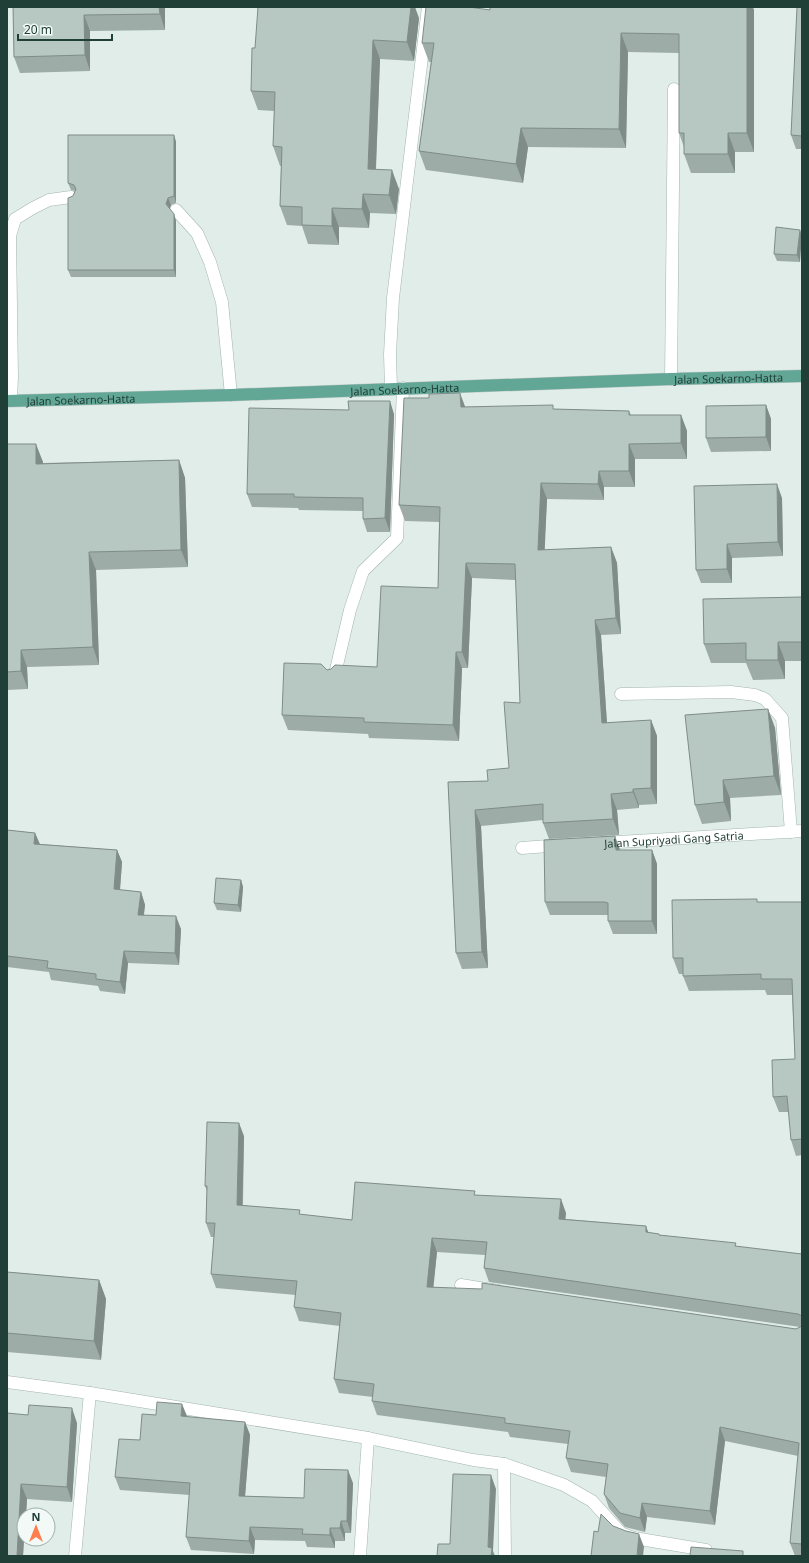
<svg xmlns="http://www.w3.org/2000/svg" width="809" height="1563" font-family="'Noto Sans',sans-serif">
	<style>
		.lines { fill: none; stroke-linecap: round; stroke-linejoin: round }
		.lane-casing { stroke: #a3b5af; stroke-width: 13 }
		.street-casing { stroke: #a3b5af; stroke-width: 13 }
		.primary-casing { stroke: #c1c9c7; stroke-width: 13 }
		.lane { stroke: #fff; stroke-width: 12 }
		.street { stroke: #fff; stroke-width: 12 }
		.primary { stroke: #62a696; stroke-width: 12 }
		.wall { fill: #9daca6; fill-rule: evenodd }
		.shaded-wall { fill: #7f8c87 }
		.building { fill: #b6c8c1; stroke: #7f8c87 }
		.labels { text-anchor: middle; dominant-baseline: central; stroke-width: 3; stroke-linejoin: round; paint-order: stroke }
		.street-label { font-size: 11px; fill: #203f37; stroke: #f2f9f6 }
	</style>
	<rect width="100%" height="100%" fill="#e1ede8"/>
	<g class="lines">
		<defs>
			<g id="lane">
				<path d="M176,210L197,233L210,262L222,302L231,395"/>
				<path d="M671,379L674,89"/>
				<path d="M391,389L390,354L393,298L428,7"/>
				<path d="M11,400L12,377L10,236L15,219L33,208L49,200L71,197"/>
				<path d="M334,678L350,610L363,571L397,538L403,388"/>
				<path d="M621,694L731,692L755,695L765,699L782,718L791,832"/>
				<path id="s1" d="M602,843L802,831"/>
				<path d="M522,848L561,845"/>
			</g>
			<g id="street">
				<path d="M461,1285L498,1291"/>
				<path d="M7,1382L90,1393L368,1438L473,1460L504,1464L564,1485L592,1501L621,1533L634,1538L706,1550"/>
				<path d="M504,1464L505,1556"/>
				<path d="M75,1556L90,1393"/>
				<path d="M360,1556L368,1438"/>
			</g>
			<g id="primary">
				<path id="s2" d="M7,401L231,395L671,379L802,376"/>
			</g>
		</defs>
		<use href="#lane" class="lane-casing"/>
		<use href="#street" class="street-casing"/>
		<use href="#primary" class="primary-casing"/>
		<use href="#lane" class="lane"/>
		<use href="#street" class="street"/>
		<use href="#primary" class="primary"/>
	</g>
	<g class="wall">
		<path d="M13,7H165V30L90,31V71L20,73L14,57Z"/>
		<path d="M802,7V149H796L791,135Z"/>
		<path d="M490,10H754V152H735V173H691L684,154V147L679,133V53L628,52L626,148L528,147L523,183L426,170L419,151L431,62H429L422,43Z"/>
		<path d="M419,18L414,61L380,59L376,170L399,189L396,214L370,213L369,228L339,227V245L308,244L302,226L287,225L280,206L281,166H280L273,146L274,111L258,110L251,91L255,48Z"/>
		<path d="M174,135L176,142V203L171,205L169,209L174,214L176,221V277H71L68,270L73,196L75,191L71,190L68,183Z"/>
		<path d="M800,230V262L777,261L774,254Z"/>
		<path d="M429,398L465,407L629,411L631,415H681L687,431V459H635V487H604V500L547,499L544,550L611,547L617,563L621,634L601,635L607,723L651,720L657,736V804L639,805V808L617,810L619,835L549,839L543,823V820L481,826L488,968L462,969L456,953L448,782L488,781L509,768L520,703L516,580L472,578L468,668H462L459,741L369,738L368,734L288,730L282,715L327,670L377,667L438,588L439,522L405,521L399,505Z"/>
		<path d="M766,405L771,419V451L711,452L706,438Z"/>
		<path d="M394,414L390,532H367L363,519V511L299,510L298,508L252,507L247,494Z"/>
		<path d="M7,444L43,462V463L179,460L185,478L188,567L96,570L99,665L27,667L28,689L7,690Z"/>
		<path d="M782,498L783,556L732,558V583H701L696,570Z"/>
		<path d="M802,597V661H785V679L753,680L746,663H711L704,644Z"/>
		<path d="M768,709L775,728L781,795L730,798L731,821L702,824L695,805Z"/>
		<path d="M7,830L35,833L40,844L117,850L122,862L120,890L141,892L145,905L144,915L181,929L179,965L128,963L125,994L100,991L98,986L51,980L49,972L7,967Z"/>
		<path d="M620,850H652L657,864V934H613L608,921V915H550L545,902Z"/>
		<path d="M241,880L243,887L241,912L217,910L214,903Z"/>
		<path d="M758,902H802V1155L796,1156L791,1140L789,1112H779L773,1097L795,1059L792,995H767L765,990L689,991L683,976V974H679L673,958Z"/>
		<path d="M244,1136L243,1205L302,1215L352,1220L476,1195L566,1213L565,1219L646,1226L648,1233L660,1235L737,1247L802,1254V1556H795L790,1543L798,1456L725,1441L715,1525L647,1517L645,1532L625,1527L609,1508L604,1494L606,1477L571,1472L566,1458L568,1444L510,1437L508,1432L377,1415L372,1401L373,1397L339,1393L334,1379L340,1326L299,1321L294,1307L296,1295L216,1288L211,1274L214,1237H211L206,1223L207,1191L205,1186ZM437,1252L485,1255L484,1268L489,1282L800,1327L796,1329L433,1287Z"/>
		<path d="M7,1272L99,1280L106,1299L101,1360L7,1352Z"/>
		<path d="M7,1413L77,1423L72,1502L27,1499L26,1515H24V1539L23,1556H7Z"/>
		<path d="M156,1415L187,1416V1417L245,1422L250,1435L245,1496L304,1498L353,1483L351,1533H345V1541H335V1548L307,1547L305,1541L255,1540L254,1554L191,1550L186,1537L190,1495L120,1490L115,1477Z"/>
	</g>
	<g class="shaded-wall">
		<path d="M159,7H165V30L160,14Z"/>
		<path d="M410,7H415L419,18L414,61L407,42Z"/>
		<path d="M747,7H753L754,10V152L747,133Z"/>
		<path d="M84,15L90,31V71L85,55Z"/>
		<path d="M621,33L628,52L626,148L619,129Z"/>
		<path d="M373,40L380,59L375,188L368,169Z"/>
		<path d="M521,128L528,147L523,183L516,164Z"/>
		<path d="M728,133L735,152V173L728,154Z"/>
		<path d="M174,135L176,142V203L174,196Z"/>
		<path d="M392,170L399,189L396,214L389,195Z"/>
		<path d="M363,194L370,213L369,228L362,209Z"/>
		<path d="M168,198L171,205L169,211L166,204Z"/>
		<path d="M332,208L339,227V245L332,226Z"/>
		<path d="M174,214L176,221V277L174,270Z"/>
		<path d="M800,230L802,236L800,262L797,255Z"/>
		<path d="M460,393L466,409L461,407Z"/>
		<path d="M390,401L394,414L390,532L385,518Z"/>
		<path d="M766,405L771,419V451L766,437Z"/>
		<path d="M681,415L687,431V459L681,443Z"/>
		<path d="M36,444L43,462V481L36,464Z"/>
		<path d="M629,444L635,459V487L629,471Z"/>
		<path d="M179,460L185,478L188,567L181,550Z"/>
		<path d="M599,471L604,487V500L598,484Z"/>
		<path d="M541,483L547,499L544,566L538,550Z"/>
		<path d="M777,484L782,498L783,556L778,542Z"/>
		<path d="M727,544L732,558V583L727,569Z"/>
		<path d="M611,547L617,563L621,634L616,618Z"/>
		<path d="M89,552L96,570L99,665L93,647Z"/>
		<path d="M466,563L472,578L468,668L462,652Z"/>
		<path d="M595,620L601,635L608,739L602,723Z"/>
		<path d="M778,642L785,661V679L778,660Z"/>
		<path d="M21,650L27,667L28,689L21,671Z"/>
		<path d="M456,652L462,668L459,741L453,725Z"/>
		<path d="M768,709L775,728L781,795L774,776Z"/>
		<path d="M651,720L657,736V804L651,788Z"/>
		<path d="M723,780L730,798L731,821L724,802Z"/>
		<path d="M633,789L639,805V808L633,792Z"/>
		<path d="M611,794L617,810L619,835L613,819Z"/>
		<path d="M475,810L481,826L488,968L482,952Z"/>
		<path d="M35,833L40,845L34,844Z"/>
		<path d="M615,836L620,850L621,864L616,850Z"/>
		<path d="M117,850L122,862L119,902L114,889Z"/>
		<path d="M652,850L657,864V934L652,921Z"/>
		<path d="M241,880L243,887L241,912L238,905Z"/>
		<path d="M141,892L145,905L142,927L138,915Z"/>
		<path d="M176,916L181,929L179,965L175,953Z"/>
		<path d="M124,951L128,963L125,994L120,982Z"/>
		<path d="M239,1123L244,1136L242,1219L237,1205Z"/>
		<path d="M561,1199L566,1213L564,1233L559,1219Z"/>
		<path d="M646,1226L651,1240L646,1232Z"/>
		<path d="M432,1238L437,1252L432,1301L427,1287Z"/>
		<path d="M99,1280L106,1299L101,1360L94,1341Z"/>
		<path d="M182,1404L187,1416L186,1429L181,1416Z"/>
		<path d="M72,1408L77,1423L72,1502L67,1487Z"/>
		<path d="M245,1422L250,1435L244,1509L239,1496Z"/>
		<path d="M720,1427L725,1441L715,1525L710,1511Z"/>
		<path d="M348,1470L353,1483L351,1533L347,1521Z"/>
		<path d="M491,1475L496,1489L493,1551L495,1556H491L488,1547Z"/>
		<path d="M21,1484L27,1499L26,1515H24V1539L23,1556H17Z"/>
		<path d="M642,1503L647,1517L645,1532L640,1518Z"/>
		<path d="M341,1521L345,1533V1541L340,1528Z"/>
		<path d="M250,1527L255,1540L254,1554L249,1541Z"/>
		<path d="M330,1528L335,1541V1548L330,1535Z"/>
		<path d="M639,1534L644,1547L643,1556H637Z"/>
	</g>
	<g class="building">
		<path d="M13,7H159L160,14L84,15L85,55L14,57Z"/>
		<path d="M258,7H411L407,42L373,40L368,169L392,170L389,195L363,194L362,209L332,208V226L302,225V207L280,206L282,147L273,146L275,92L251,91L252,48H255Z"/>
		<path d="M426,7H469L490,10V7H747V133H728V154H684V133H679V34L621,33L619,129L521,128L516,164L419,151L434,43H422Z"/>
		<path d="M797,7H802V136L791,135Z"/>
		<path d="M68,135H174V196L168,198L166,204L174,214V270H68V198L73,196L76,189L74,185L68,183Z"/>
		<path d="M776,227L800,230L797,255L774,254Z"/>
		<path d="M460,393L461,407L553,405V409L629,411V415H681V443L629,444V471H599L598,484L541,483L538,550L611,547L616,618L595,620L602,723L651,720V788L633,789V792L611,794L613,819L543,823V804L475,810L482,952L456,953L448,782L488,781L487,770L509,768L504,702L520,703L515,564L466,563L462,652H456L453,725L364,722V718L282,715L284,663L321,664L327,670L331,669L335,665L377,667L381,586L438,588L440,507L399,505L404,398H429V394Z"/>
		<path d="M348,401H390L385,518L363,519V498L294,497V494H247L249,408L349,410Z"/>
		<path d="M766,405V437L706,438V406Z"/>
		<path d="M7,444H36V464L179,460L181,550L89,552L93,647L21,650V671L7,672Z"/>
		<path d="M777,484L778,542L727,544V569L696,570L694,486Z"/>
		<path d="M802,597V642H778V660H746V643L704,644L703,599Z"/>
		<path d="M768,709L774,776L723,780L724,802L695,805L685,715Z"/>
		<path d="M7,830L35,833L34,844L117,850L114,889L141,892L138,915L176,916L175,953L124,951L120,982L96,979V974L47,968L48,961L7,956Z"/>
		<path d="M615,836L616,850H652V921H608V903L604,902H545L544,840Z"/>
		<path d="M216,878L241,880L238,905L214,903Z"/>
		<path d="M757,899V902H802V1139L791,1140L787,1096L773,1097L772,1060L795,1059L792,979H761V974L683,976V958H673L672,900Z"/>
		<path d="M207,1122L239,1123L237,1205L300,1210L299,1214L352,1220L355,1182L475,1191L474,1195L561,1199L559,1219L646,1226V1232L659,1234V1235L736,1243L735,1246L802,1254V1316L798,1314L484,1268L487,1242L432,1238L427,1287L482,1289V1283L796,1329L802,1326V1544L790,1543L799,1443L720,1427L710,1511L642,1503L640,1518L620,1513L604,1494L608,1464L566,1458L570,1431L505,1423V1418L372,1401L374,1384L334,1379L341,1313L294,1307L297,1281L211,1274L215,1223H206L207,1186H205Z"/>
		<path d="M7,1272L99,1280L94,1341L7,1333Z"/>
		<path d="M157,1402L182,1404L181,1416L245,1422L239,1496L304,1498L305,1469L348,1470L347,1521H341L340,1528H330V1535L302,1534L303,1529L250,1527L249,1541L186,1537L190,1483L115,1477L119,1439L140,1440L142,1414L156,1415Z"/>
		<path d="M29,1405L72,1408L67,1487L21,1484L17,1556H7V1413L28,1415Z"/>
		<path d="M453,1474L491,1475L488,1547L492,1548L491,1556H437L438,1544H450Z"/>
		<path d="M601,1514L613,1526L626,1531L639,1534L637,1556H591L594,1531L598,1532Z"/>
		<path d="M691,1547L743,1551V1556H690Z"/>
	</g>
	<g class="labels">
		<g class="street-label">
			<text stroke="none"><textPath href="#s2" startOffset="722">Jalan Soekarno-Hatta</textPath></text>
			<text stroke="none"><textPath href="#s2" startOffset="398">Jalan Soekarno-Hatta</textPath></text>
			<text stroke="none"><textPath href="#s2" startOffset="74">Jalan Soekarno-Hatta</textPath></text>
			<text stroke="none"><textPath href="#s1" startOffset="72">Jalan Supriyadi Gang Satria</textPath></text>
		</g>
	</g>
	<rect width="809" height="1563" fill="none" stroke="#203f37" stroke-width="16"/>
	<g transform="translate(36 1527)"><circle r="19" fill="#f2f9f6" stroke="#9eafaa"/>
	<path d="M0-3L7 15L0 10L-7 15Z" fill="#fe7e4e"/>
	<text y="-6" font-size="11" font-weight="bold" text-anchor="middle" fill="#203f37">N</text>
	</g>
	<path d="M18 34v6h94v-6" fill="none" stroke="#203f37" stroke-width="2"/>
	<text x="24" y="34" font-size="12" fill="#203f37" stroke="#f2f9f6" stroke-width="3" paint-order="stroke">20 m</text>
</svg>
